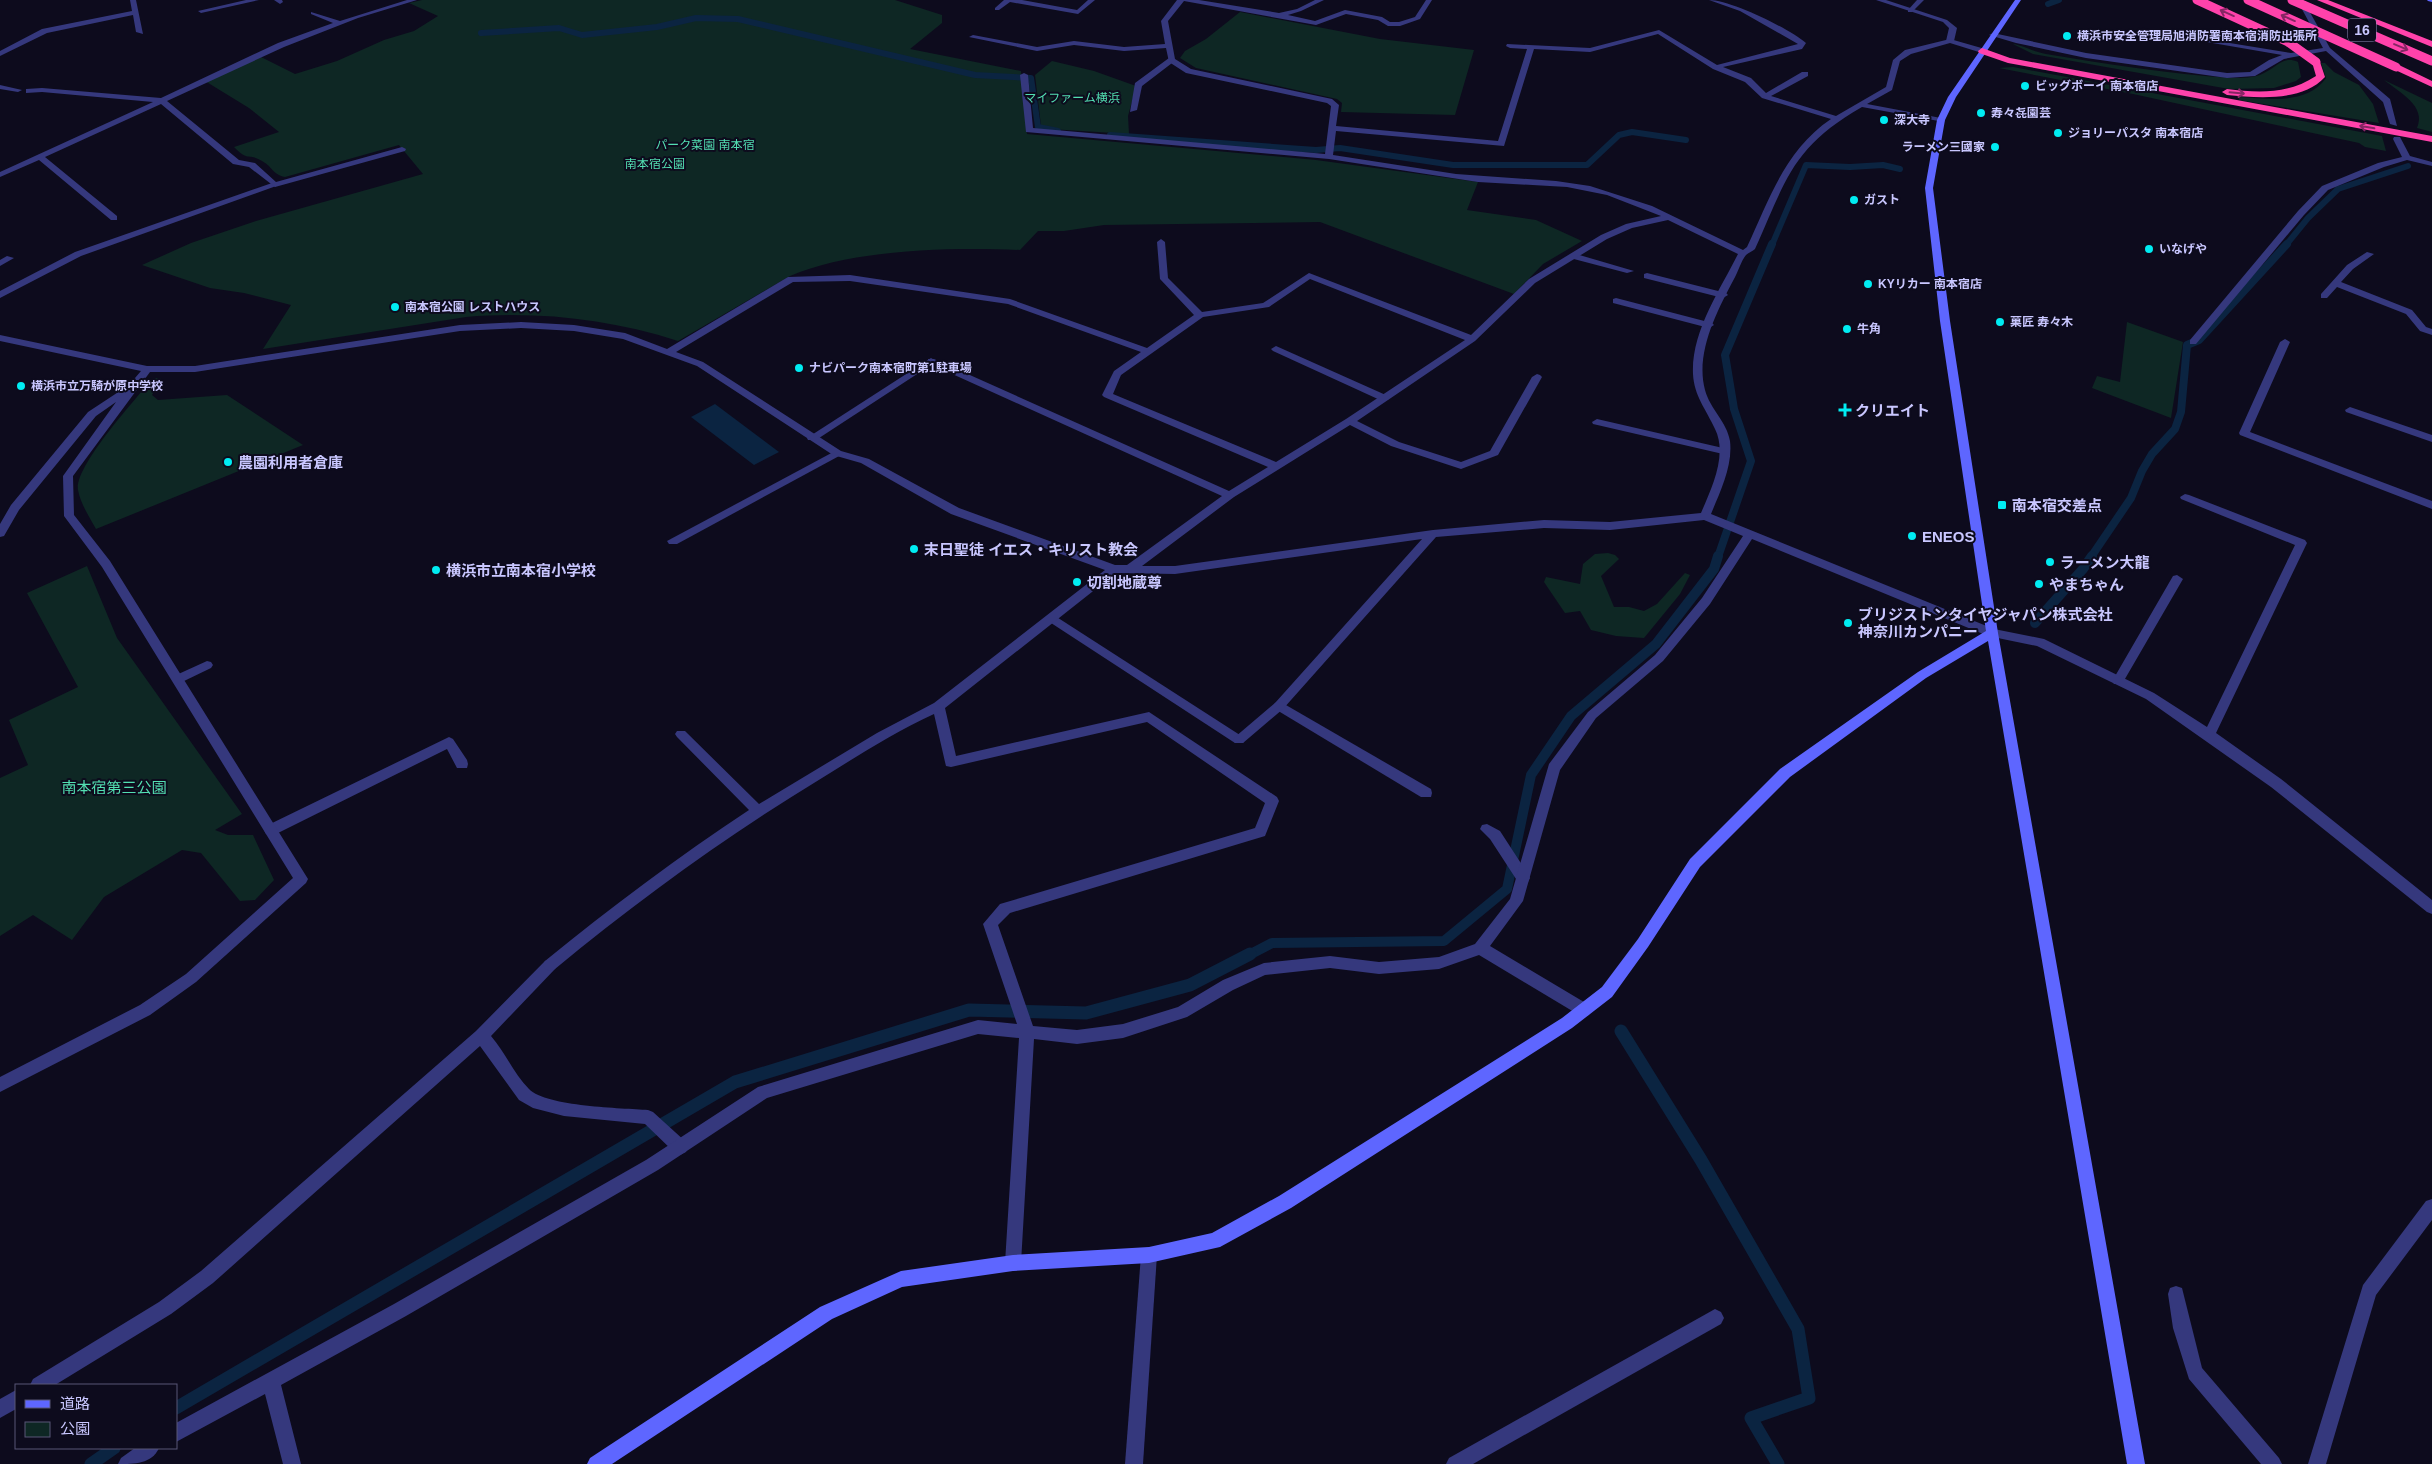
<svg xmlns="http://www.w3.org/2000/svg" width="2432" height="1464" font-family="Helvetica,'Noto Sans JP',sans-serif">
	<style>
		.green { fill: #0e2724 }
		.water { fill: #0b2441 }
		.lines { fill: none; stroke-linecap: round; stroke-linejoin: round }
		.stream-far3 { stroke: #0b2441; stroke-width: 6 }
		.stream-far2 { stroke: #0b2441; stroke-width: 8 }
		.stream-far1 { stroke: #0b2441; stroke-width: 10 }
		.stream { stroke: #0b2441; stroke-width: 13 }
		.lane { fill: #35387d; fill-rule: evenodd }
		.street { fill: #35387d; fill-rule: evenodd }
		.secondary { fill: #5e66ff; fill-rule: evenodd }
		.highway { fill: #ff42ab; fill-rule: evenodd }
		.highway-bridge { stroke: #ff42ab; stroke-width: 9 }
		.oneway { stroke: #862664 }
		.poi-dot { fill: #00ecf2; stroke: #0d0b1d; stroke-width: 2 }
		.labels { text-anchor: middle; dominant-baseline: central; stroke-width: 4; stroke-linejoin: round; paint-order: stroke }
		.far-poi-label { font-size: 12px; font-weight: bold; fill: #c9c7ff; stroke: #0d0b1d; text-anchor: start }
		.far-park-label { font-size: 12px; fill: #53dfb2; stroke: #0d0b1d }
		.shield { fill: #0d0b1d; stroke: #918fbb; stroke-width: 1 }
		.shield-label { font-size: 14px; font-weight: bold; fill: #c9c7ff }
		.poi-label { font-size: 15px; font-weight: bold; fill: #c9c7ff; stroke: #0d0b1d; text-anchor: start }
		.park-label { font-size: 15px; fill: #53dfb2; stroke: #0d0b1d }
	</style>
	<rect width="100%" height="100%" fill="#0d0b1d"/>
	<g class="green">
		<path d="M422,0H895L942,15V23L910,49L1021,71L1027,134L1316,160L1478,182L1467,210L1536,220L1582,241L1543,264L1514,294L1320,222L1104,225L1064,231H1038L1020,250C952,247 853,249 790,276L678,341C610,319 537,311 466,317L263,349L291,305L244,293L210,288L142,265L191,243L256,221L423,174L399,145L285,177C272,174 273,167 262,161C250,153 248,162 234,147L279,132L249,108L205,81L261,57L295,74L337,61L384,40L414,31L438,16L409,3Z"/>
		<path d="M1240,12L1380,39L1474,50L1455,115L1341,112L1342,103L1337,99L1196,68L1180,58L1185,51L1206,39Z"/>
		<path d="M2013,44C2022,45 2034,52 2046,54C2107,64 2169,74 2231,78C2241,78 2255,78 2264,73C2276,68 2283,55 2298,62L2301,77L2296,81L2274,88L2229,89L2033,54Z"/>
		<path d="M1052,61L1094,71L1136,86L1128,116L1129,134L1050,129L1041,126L1035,75Z"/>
		<path d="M2321,63H2325L2334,72L2359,85L2373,104L2379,123L2239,100V97C2268,99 2307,105 2326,78Z"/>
		<path d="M2013,67L2382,136L2386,151L2365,147L2359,143L2133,94L1999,68Z"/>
		<path d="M2384,80L2432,103V132L2417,128C2427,106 2399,92 2384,80Z"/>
		<path d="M2127,322L2183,342L2171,418L2092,388L2097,376L2120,382Z"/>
		<path d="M153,378H161L152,395L158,400L227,395L303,445L96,529C89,516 81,505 78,490C74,466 137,398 153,378Z"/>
		<path d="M1608,553L1615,555L1619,559L1601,576L1614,607H1629L1644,611L1657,604L1685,573L1690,575L1680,594L1644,638L1616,636L1591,630L1580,611L1565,613L1544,582L1546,577L1580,584L1583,564L1595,554Z"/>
		<path d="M87,566L117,638L242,814L215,830L228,835H253L274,880L255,900L240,901L201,853L182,850L104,897L72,940L33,915L0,936V778L28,765L9,720L78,687L27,593Z"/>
	</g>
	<path class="water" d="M715,404L779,452L754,465L691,417Z"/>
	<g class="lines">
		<g class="stream-far3">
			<path d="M2048,4L2059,0"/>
			<path d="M481,33L559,28L582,35L657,27L696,18L738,19L975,75L1031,78L1038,127L1058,131"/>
			<path d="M1110,135L1316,150L1340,148L1453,165H1587L1619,135L1632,132L1686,140"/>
			<path d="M1772,245L1806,165L1850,167L1883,165L1900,169"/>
			<path d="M2286,245L2308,218L2338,189L2408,166"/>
		</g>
		<g class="stream-far2">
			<path d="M1718,557L1751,461L1734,409L1725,355L1772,244"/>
			<path d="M2091,557L2131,498L2142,471L2152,454L2175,429L2181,412L2187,345L2199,340L2287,244"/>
		</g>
		<g class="stream-far1">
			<path d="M2035,623L2083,569L2092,556"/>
			<path d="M1247,956L1272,943L1444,941L1507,889L1531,775L1571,716L1656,644L1714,569L1718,556"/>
		</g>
		<g class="stream">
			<path d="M1621,1031L1701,1160L1798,1329L1809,1398L1751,1418L1778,1464"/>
			<path d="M176,1408L735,1082L969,1010L1086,1013L1190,985L1250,954"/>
			<path d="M91,1464L114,1448"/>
		</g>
		<g class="lane">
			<path d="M246,0H259L201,13L198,11Z"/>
			<path d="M1876,0H1886L1947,20L1957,28L1954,41L1950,43L1946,41L1949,28L1943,22Z"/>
			<path d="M1169,58L1176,60L1142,86L1137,110L1130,112L1135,83Z"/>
			<path d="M272,183L279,185L81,256L0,298V291L75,252Z"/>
			<path d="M1570,254H1576L1634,271L1627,273L1570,258Z"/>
			<path d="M7,256L14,258L0,266V260Z"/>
			<path d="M1647,273L1726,293L1728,295L1723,298L1644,278V274Z"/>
			<path d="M1616,298L1712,323L1714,325L1709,328L1613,303V299Z"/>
			<path d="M1276,346L1388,396L1389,398L1388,400H1380L1273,351L1271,349Z"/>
			<path d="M931,358L936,361L934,363L816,440H808L807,438Z"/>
			<path d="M2350,407L2432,435V442L2346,412L2345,410Z"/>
			<path d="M1597,419L1723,448L1728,451L1723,454L1593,424L1592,422Z"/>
			<path d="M837,450L842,453L841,455L677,544H669L667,541Z"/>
			<path d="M2177,575L2183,579L2122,684H2114L2112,681L2114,678L2173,576Z"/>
			<path d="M1052,614L1243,737L1245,740L1243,743H1235L1048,621L1046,618Z"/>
			<path d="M207,661L211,662L213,665L211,668L182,682H174L172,679L174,676Z"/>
			<path d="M1279,701L1431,789L1432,793L1431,797H1421L1275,709L1273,706L1275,703Z"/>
			<path d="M449,737L453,739L467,760L468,764L467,768H457L447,749L276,834L271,835L266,834L264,830L266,826Z"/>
			<path d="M1487,824L1500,831L1528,874L1530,878L1528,882L1523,884L1518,882L1490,839L1480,829L1482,825Z"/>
			<path d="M550,959L555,961L557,965L555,969L491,1036C505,1052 514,1074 529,1089C547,1107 622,1108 648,1110L653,1112L686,1142L688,1147L686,1152L680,1155L674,1152L645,1124L564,1116L533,1108L519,1100L480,1046L213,1283L171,1314L55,1385H30L33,1379L159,1302L201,1271L476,1031L545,961Z"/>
			<path d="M2176,1286L2182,1288L2202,1368L2279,1458L2282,1464H2261L2189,1379L2173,1328L2168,1294L2170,1288Z"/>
			<path d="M16,1390V1409L0,1418V1399Z"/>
		</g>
		<g class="street">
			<path d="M130,0H136L143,34L136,32L133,15L47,33L0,56V51L42,29L132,11Z"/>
			<path d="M274,0H282L283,2L280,4Z"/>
			<path d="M407,0H417L358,18L284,47L167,101L239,160L255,163L276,182L402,147L406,149L405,151L275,187L249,167L233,164L161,104L45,157L117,216V220H111L39,160L0,177V172L153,102L42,92L26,93V89L42,88L161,98L278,43L333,23L311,14V12L340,21Z"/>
			<path d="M1004,0H1022L1077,10L1088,0H1095L1078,14L1010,2L999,10H995V8Z"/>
			<path d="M1177,0H1199L1279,13L1297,9L1315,0H1324L1301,11L1288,15L1315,21L1345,10L1382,17L1390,22H1399L1415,17L1426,0H1432L1420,19L1400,26H1388L1378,20L1346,14L1316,25L1184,1L1168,21L1175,59L1191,69L1332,99L1339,105L1336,126L1498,141L1527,49L1510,48L1506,46L1507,44L1590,48L1659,30L1717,65L1798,44L1740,11L1709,0C1731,0 1788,28 1806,43L1802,49L1723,67L1751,78L1766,93L1802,72H1808V76L1771,96L1836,116L1886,87L1893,60L1905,50L1950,39L1985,49L1986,51L1982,53L1950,43L1911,54L1900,61L1892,90L1867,104L1941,118L1945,120L1944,122L1862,107C1792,147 1786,180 1755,249C1753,251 1748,253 1746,255C1741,261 1738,272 1734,279C1717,311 1695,353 1705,390C1710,409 1727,422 1730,441C1733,466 1720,492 1711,514L1994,629L2044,639L2154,693L2207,727L2295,545L2181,499L2180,497L2185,494L2189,495L2305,540L2307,543L2216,733L2281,779L2432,900V914L2427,912L2271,787L2146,699L2037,646L1988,636L1752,539L1710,604L1663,661L1596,718L1560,770L1523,901L1490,946L1589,1005L1591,1010L1589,1015L1584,1017L1579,1015L1479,955L1439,969L1379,974L1330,968L1265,975L1233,990L1187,1017L1123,1038L1077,1044L1034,1039L1021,1263L1019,1269L1013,1271L1007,1269L1005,1263L1019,1038L978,1034L767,1098L658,1170L406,1316L281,1385L301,1464H283L265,1394L176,1442V1423L394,1304L646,1160L758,1087L978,1020L1017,1024L983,924L1000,904L1255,828L1265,803L1147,722L951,767L946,766L945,762L934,714C895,732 859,755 822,778C728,835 640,899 555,969L550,971L545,969L543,965L545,961C611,907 678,857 749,810L677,737L675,734L677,731H685L759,804L877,733L934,703L1105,570L951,514L861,463L833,455L697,366L623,339L574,331L521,328L460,331L195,372H150L73,476L74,515L110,561L308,879L306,883L196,982L150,1015L0,1092V1077L140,1005L186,974L293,878L102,567L64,516L63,476L116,402L96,416L19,510L4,536L0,537V524L11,505L88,412L129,385L141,371L0,341V335L147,366H195L460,325L521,322L574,325L625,333L667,349L788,277L850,275L1010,299L1147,348L1194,315L1160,279L1157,242L1161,239L1165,242L1168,278L1202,312L1263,303L1309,273L1471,335L1529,279L1601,235L1626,224L1661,216L1607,195L1567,187L1478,182L1329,159L1026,132L1020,75L1024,73L1028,75L1033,128L1325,154L1331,106L1327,103L1186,73L1169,62L1166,48L1124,51L1074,45L1037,51L969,37L973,35L1037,47L1074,41L1124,47L1165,44L1161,21ZM1658,34L1713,69L1745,82L1762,98L1831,119C1785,150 1769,200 1747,247L1743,250L1652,206L1590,186L1556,181L1456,174L1333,155L1336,131L1504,146L1534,49L1590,52ZM1668,220L1738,254C1720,290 1691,332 1693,374C1694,396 1706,409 1715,429C1728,455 1711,489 1701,513L1610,522L1544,520L1433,530L1175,566H1142L1234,497L1350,425L1391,446L1461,469L1498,455L1542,377L1540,375L1537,374L1532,377L1490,451L1461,462L1399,442L1357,421L1475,341L1535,283L1607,239L1632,228ZM1310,279L1465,340L1346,419L1276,462L1113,394L1121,375L1203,317L1269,307ZM850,281L1008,304L1141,352L1114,371L1102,395L1104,397L1268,467L1229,491L934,359H928V363L1222,496L1127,565H1115L959,508L869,459L841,451L703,362L676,352L793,282ZM1704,520L1743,536L1702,598L1655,655L1588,712L1549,764L1510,899L1475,944L1439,957L1379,962L1330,956L1264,963L1223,980L1178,1007L1123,1024L1077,1030L1033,1026L998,925L1010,913L1265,836L1279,801L1277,797L1149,712L956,756L945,708L1116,573L1175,574L1422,539L1275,703L1235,737L1233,740L1235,743H1243L1283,709L1436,537L1544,528L1610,530Z"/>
			<path d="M1917,0H1924L1912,12H1908V10Z"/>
			<path d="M2297,0H2303L2330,48L2390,99L2397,126L2390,124L2383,102L2326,51L2284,59L2255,76L2227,78L2086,58L2016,43L1989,35L1993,33L2086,53L2227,73L2250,72L2269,60L2282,55L2195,40L2199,38L2291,53L2323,48Z"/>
			<path d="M0,85L22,90L18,92L0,89Z"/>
			<path d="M2394,137H2400L2410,156L2432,162V166L2407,160L2384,167L2328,190L2304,215L2196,344H2190V340L2298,211L2322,186L2378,163L2402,157L2393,139Z"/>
			<path d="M2367,252L2374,254L2353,269L2341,282L2412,310L2426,327L2432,329V335L2420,331L2406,314L2337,287L2327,298H2321V294L2347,265Z"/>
			<path d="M2285,339L2290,342L2250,432L2432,501V509L2240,435L2239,433L2280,342Z"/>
			<path d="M2432,1199V1220L2376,1295L2326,1464H2308L2363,1285L2426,1201Z"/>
			<path d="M1149,1247L1155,1249L1157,1255L1143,1464H1125L1141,1255L1143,1249Z"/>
			<path d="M1715,1309L1721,1312L1724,1318L1721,1324L1473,1464H1446L1449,1458Z"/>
			<path d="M135,1448H159C152,1464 134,1464 118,1464L121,1458Z"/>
		</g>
		<g class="secondary">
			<path d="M2015,0H2021L1956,97L1945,120L1933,188L1950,321L1998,633L2145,1464H2127L1988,641L1926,678L1790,777L1700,867L1648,947L1612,997L1572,1028L1291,1208L1220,1247L1149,1263L1013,1271L902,1287L832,1319L612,1464H587L590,1458L820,1307L901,1271L1013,1255L1149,1247L1212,1233L1279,1196L1562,1018L1602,987L1638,939L1690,859L1780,769L1918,672L1986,631L1940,321L1925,188L1937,120L1948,97Z"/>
			<path d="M2427,0H2432V2L2428,1Z"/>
		</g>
		<g class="highway">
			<path d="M2317,0H2328L2432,41V47Z"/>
			<path d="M1982,48L2010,58L2432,136V142L2008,63L1979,53L1978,51Z"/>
			<path d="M2316,59L2320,62L2325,77C2302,102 2258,98 2227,95L2222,92L2227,89C2259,93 2289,94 2316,76L2312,62Z"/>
			<path d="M2393,65H2399L2432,81V87L2393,69Z"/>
		</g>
		<g class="highway-bridge">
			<path d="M2197,0L2288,42L2316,62"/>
			<path d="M2248,0L2396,67"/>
			<path d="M2292,0L2432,61"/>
		</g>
	</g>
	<defs><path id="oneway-shaft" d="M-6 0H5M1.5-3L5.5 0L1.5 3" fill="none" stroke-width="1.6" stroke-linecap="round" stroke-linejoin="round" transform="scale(1.25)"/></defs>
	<g class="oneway">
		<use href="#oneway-shaft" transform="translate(2227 13) rotate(-156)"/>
		<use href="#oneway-shaft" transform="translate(2288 18) rotate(-156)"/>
		<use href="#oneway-shaft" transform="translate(2401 47) rotate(23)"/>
		<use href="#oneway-shaft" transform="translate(2237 93) rotate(5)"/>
		<use href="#oneway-shaft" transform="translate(2367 127) rotate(-170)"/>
	</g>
	<g class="poi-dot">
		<circle cx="2067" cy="36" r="5"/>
		<circle cx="2025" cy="86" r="5"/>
		<circle cx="1981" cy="113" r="5"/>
		<circle cx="1884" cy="120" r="5"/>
		<circle cx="2058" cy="133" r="5"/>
		<circle cx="1995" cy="147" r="5"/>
		<circle cx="1854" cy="200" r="5"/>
		<circle cx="2149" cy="249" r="5"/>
		<circle cx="1868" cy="284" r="5"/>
		<circle cx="395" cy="307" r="5"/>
		<circle cx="2000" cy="322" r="5"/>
		<circle cx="1847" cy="329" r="5"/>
		<circle cx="799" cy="368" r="5"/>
		<circle cx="21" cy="386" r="5"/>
		<path d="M1842.5 402.5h5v5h5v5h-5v5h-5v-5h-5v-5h5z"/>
		<circle cx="228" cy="462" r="5"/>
		<rect x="1997" y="500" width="10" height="10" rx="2.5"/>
		<circle cx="1912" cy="536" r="5"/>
		<circle cx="914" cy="549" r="5"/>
		<circle cx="2050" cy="562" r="5"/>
		<circle cx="436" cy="570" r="5"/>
		<circle cx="1077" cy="582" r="5"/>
		<circle cx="2039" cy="584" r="5"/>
		<circle cx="1848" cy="623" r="5"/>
	</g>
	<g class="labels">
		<g class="far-poi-label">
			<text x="2077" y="36">横浜市安全管理局旭消防署南本宿消防出張所</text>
			<text x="2035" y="86">ビッグボーイ 南本宿店</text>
			<text x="1991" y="113">寿々㐂園芸</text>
			<text x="1894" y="120">深大寺</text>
			<text x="2068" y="133">ジョリーパスタ 南本宿店</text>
			<text x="1985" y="147" text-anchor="end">ラーメン三國家</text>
			<text x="1864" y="200">ガスト</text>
			<text x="2159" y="249">いなげや</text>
			<text x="1878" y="284">KYリカー 南本宿店</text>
			<text x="405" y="307">南本宿公園 レストハウス</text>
			<text x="2010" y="322">菓匠 寿々木</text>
			<text x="1857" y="329">牛角</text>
			<text x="809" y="368">ナビパーク南本宿町第1駐車場</text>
			<text x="31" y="386">横浜市立万騎が原中学校</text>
		</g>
		<g class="far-park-label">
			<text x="1072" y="98">マイファーム横浜</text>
			<text x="705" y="145">パーク菜園 南本宿</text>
			<text x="655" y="164">南本宿公園</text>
		</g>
		<rect class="shield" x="2348" y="18.5" width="28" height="23" rx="4"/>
		<g class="shield-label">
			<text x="2362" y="30">16</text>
		</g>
		<g class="poi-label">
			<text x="1855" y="410">クリエイト</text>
			<text x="238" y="462">農園利用者倉庫</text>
			<text x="2012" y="505">南本宿交差点</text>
			<text x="1922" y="536">ENEOS</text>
			<text x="924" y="549">末日聖徒 イエス・キリスト教会</text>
			<text x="2060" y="562">ラーメン大龍</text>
			<text x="446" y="570">横浜市立南本宿小学校</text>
			<text x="1087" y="582">切割地蔵尊</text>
			<text x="2049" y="584">やまちゃん</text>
			<text x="1858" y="614">ブリジストンタイヤジャパン株式会社<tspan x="1858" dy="17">神奈川カンパニー</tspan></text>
		</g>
		<g class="park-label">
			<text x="114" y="787">南本宿第三公園</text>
		</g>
	</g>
	<rect x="15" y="1384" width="162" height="65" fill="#0d0b1d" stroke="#585677"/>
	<rect x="25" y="1400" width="25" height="8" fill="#5e66ff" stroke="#585677"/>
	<text x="60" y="1409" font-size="15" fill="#c9c7ff">道路</text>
	<rect x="25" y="1422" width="25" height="15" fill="#0e2724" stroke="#585677"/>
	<text x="60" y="1434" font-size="15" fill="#c9c7ff">公園</text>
</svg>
